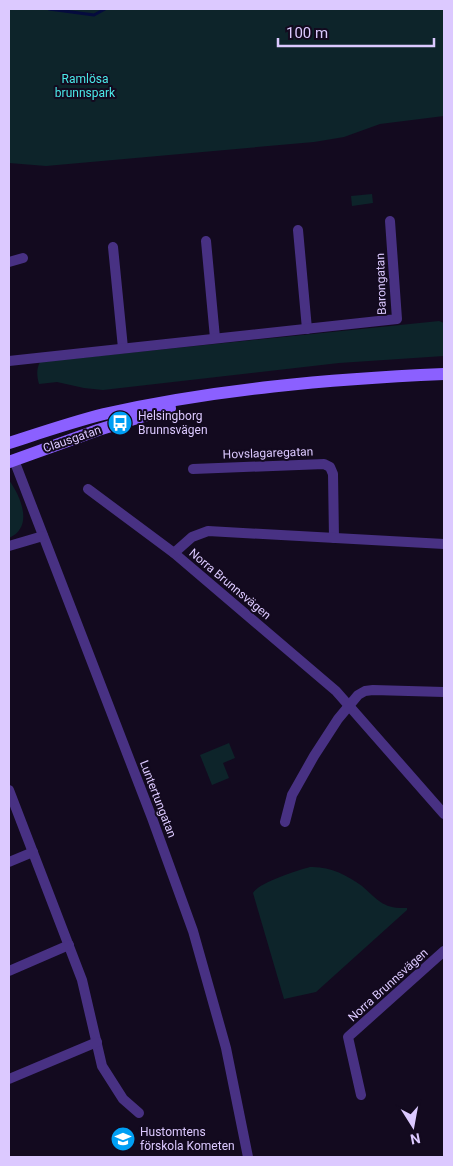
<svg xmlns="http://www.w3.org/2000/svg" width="453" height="1166" font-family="Roboto,sans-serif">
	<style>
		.green { fill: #0d242a }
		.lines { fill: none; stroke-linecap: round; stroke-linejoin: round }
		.stream { stroke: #050b3e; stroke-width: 3 }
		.street { stroke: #483183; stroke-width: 10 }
		.secondary { stroke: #8b60ff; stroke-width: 12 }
		.labels { text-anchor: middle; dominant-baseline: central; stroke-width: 4; stroke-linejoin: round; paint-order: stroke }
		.park-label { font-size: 12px; fill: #4be9e8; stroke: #130a1f }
		.street-label { font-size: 12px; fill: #dcc9ff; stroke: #130a1f }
		.poi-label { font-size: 12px; fill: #dcc9ff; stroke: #130a1f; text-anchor: start }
	</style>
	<rect width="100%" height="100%" fill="#130a1f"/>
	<g class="green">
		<path d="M9,9H444V116L380,124L344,137L314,142L46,166L9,163Z"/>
		<path d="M372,194L373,203L352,206L351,196Z"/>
		<path d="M439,321L444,323V356L339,363L103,390L84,388L57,382L39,384C37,377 36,369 40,362Z"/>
		<path d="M9,480C21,497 34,527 9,538Z"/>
		<path d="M229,743L235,758L223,763L229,778L212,785L200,755Z"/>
		<path d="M310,867C329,866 347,875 362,886C378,900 383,909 407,908V910L316,992L284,999L253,893C258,883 298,870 310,867Z"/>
	</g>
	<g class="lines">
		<path class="stream" d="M49,9L94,15L105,9"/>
		<g class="street">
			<path d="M298,230L307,329"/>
			<path d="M206,241L215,338"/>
			<path d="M113,247L123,348"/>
			<path d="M9,262L23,258"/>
			<path d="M9,361L397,319L390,221"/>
			<path d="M14,460L152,818L193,931L226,1048L248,1157"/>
			<path d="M193,469L324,464L330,467L333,474L334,538"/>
			<path d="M88,489L174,553L336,691L444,814"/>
			<path d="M9,546L43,536"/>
			<path d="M174,553L192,537L208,531L444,544"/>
			<path d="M9,790L82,980L102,1066L123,1099L139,1113"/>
			<path d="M285,822L292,795L314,756L338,719L358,695L365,691L373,690L444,692"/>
			<path d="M9,862L33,852"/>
			<path d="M9,971L69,945"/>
			<path d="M9,1079L97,1042"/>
			<path d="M361,1095L348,1037L444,951"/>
		</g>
		<g class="secondary">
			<path d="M9,443C40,433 72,422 104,414C216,389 330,379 444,374"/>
			<path d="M9,462L98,430L170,408"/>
		</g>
	</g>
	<defs>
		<symbol id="bus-disc" viewBox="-11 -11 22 22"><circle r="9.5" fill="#009ff4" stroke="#130a1f"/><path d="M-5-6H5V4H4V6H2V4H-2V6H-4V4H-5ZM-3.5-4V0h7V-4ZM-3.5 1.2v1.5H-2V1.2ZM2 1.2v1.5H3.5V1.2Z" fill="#fff"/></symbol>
		<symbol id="school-disc" viewBox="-11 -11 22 22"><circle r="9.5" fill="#009ff4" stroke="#130a1f"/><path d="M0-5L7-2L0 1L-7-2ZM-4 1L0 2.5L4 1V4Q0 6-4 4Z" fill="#fff"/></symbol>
	</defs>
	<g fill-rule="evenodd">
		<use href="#bus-disc" x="106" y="409" width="28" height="28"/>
		<use href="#school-disc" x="109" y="1125" width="28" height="28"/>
	</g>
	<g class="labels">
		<g class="park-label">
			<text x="85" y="79">Ramlösa<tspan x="85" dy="14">brunnspark</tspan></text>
		</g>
		<g class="street-label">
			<text transform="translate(381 284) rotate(-92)">Barongatan</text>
			<text transform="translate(72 439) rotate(-19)">Clausgatan</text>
			<text transform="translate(268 453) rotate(-2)">Hovslagaregatan</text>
			<text transform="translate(230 584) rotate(40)">Norra Brunnsvägen</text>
			<text transform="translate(158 799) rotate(69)">Luntertungatan</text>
			<text transform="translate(388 985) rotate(-42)">Norra Brunnsvägen</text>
		</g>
		<g class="poi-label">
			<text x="138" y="416">Helsingborg<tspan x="138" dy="14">Brunnsvägen</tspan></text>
			<text x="140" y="1132">Hustomtens<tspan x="140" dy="14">förskola Kometen</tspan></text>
		</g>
	</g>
	<rect width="453" height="1166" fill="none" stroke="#dcc9ff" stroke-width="20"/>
	<g transform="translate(413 1126) rotate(169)" stroke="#130a1f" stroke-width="4" paint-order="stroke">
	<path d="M0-4L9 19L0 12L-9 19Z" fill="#dcc9ff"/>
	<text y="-8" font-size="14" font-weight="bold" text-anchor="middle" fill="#dcc9ff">N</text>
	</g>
	<path d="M278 38v8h156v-8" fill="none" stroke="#dcc9ff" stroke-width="2.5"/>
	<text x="286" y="38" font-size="15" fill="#dcc9ff" stroke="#130a1f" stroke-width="4" paint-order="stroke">100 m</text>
</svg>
